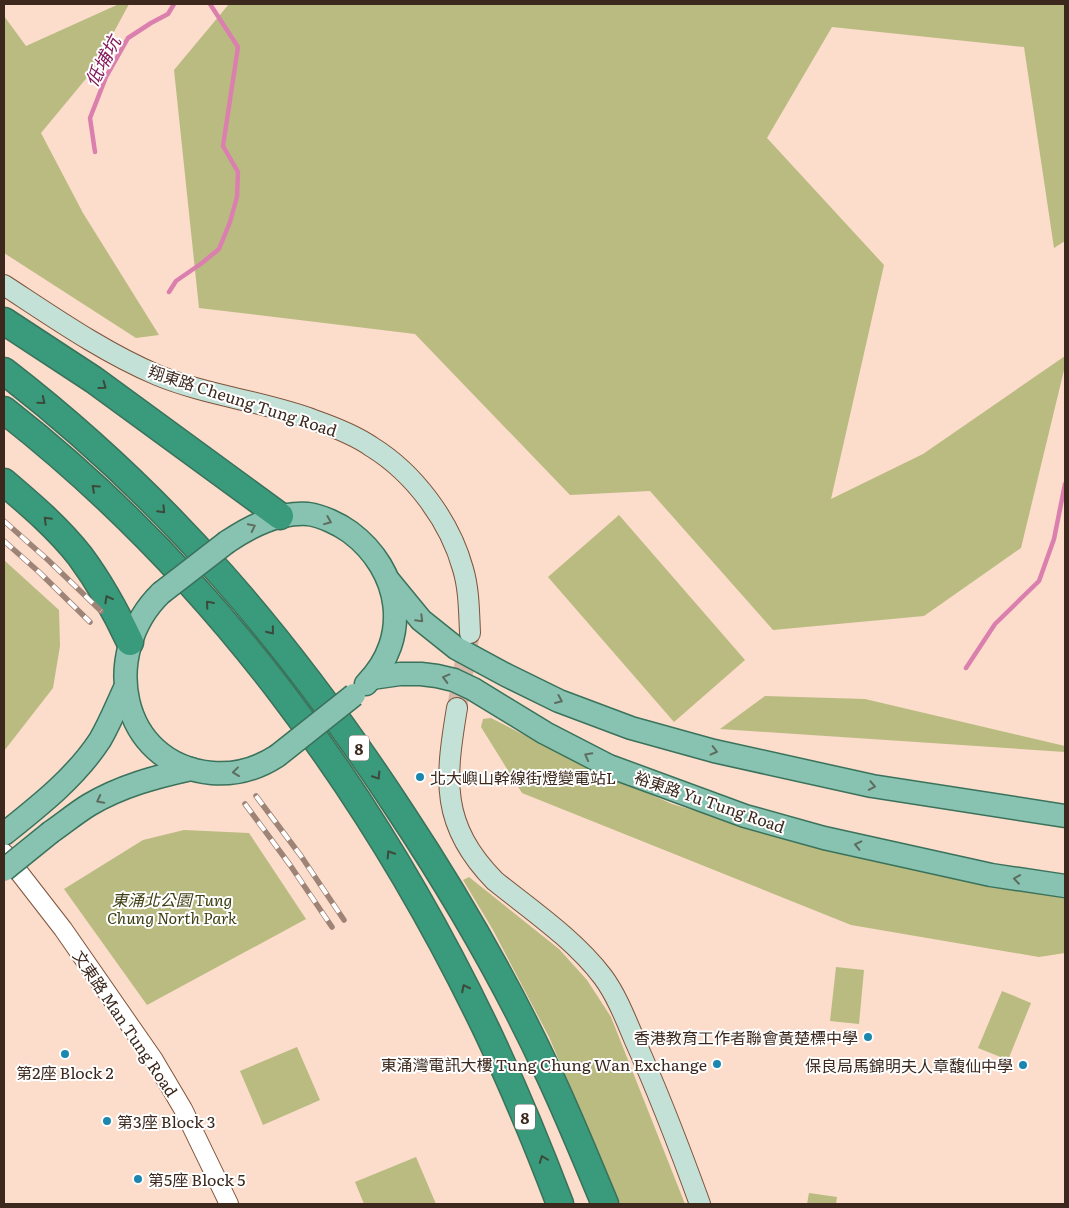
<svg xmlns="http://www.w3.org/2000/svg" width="1069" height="1208" font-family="Literata,'Noto Sans TC',serif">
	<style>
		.green { fill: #babb81 }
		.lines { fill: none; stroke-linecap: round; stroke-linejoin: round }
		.stream { stroke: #db80ae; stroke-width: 4.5 }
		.secondary-tunnel { stroke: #d6b8a8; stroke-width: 20; stroke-dasharray: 20 10; stroke-linecap: butt }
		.tertiary-casing { stroke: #7f533a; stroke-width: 20 }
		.secondary-casing { stroke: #7f533a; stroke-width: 22 }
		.primary-casing { stroke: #3a725b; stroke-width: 25 }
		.motorway-casing { stroke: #3a725b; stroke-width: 29 }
		.tertiary { stroke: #fff; stroke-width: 18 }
		.secondary { stroke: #c4e1d8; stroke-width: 20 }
		.primary { stroke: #88c2b0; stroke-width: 22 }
		.motorway { stroke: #399a7c; stroke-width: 26 }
		.rail-casing { stroke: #9e8476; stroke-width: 5.5 }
		.rail { stroke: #fff; stroke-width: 4; stroke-dasharray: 11; stroke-linecap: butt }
		.primary-bridge-casing { stroke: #3a725b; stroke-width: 25; stroke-linecap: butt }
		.primary-bridge { stroke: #88c2b0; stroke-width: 22 }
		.oneway { stroke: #3b4a3a }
		.oneway2 { stroke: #5e6d5f }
		.poi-dot { fill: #1b87ae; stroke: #fff; stroke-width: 2 }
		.labels { text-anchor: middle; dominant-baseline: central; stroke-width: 4; stroke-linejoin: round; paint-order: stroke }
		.shield { fill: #fff; stroke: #766861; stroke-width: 1 }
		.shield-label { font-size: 15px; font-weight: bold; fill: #3c281d }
		.street-label { font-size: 16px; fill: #3c281d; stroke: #fff }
		.poi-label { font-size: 16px; fill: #3c281d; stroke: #fff; text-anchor: start }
		.park-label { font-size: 16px; font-style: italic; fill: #3e3e13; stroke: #fff }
		.water-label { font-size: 18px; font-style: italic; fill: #861b5b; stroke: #fff }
	</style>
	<rect width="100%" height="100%" fill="#fcdccb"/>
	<g class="green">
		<path d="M119,4H129L94,69L41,133L83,213L159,335L136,338L4,253V16L26,46Z"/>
		<path d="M229,4H1065V241L1054,248L1024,47L832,27L767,138L884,265L831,499L923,454L1065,356V366L1021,548L924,616L773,630L650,491L570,495L415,334L199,308L174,70Z"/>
		<path d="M619,515L745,660L674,722L548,577Z"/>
		<path d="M4,560L59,610L60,646L53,688L4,751Z"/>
		<path d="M765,696L865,699L1065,746V752L720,729Z"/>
		<path d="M491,718L571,759L672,804L782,836L1065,895V953L1039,957L851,925L522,793L481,727L483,719Z"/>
		<path d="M184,830L249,833L306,919L147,1005L64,889L143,840Z"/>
		<path d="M469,877L559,949L587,980L611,1017L685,1204H620L549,1037L493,930L463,880Z"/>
		<path d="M836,967L864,970L859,1024L830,1021Z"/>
		<path d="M1002,991L1031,1003L1008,1060L978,1048Z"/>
		<path d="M297,1047L320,1100L263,1125L240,1071Z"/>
		<path d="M416,1157L436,1204H364L355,1182Z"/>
		<path d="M809,1193L837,1197L836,1204H807Z"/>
	</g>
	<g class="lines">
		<g class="stream">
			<path d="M95,152L90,118L106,77L128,38L151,23L168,14L174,4"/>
			<path d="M169,292L176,281L202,263L219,249L230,222L237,197L238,172L223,146L238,47L210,4"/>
			<path d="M966,668L995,624L1039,581L1054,539L1065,484"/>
		</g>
		<path class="secondary-tunnel" d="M457,708L469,638"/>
		<defs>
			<path id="tertiary" d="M4,853L63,929L154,1060L183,1109L229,1204"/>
			<g id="secondary">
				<path d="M4,285C53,317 103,352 157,375C208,396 263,401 314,420C334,427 355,435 372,447C414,473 450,521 463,569C469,589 469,611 470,633"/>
				<path d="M457,708C445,780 440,825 495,881C531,910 574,939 603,977C617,996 626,1020 635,1041C659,1094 680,1149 700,1204"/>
			</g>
			<g id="primary">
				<path d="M227,542C251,526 278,512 308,514C322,516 339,524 350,532C401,570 412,638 366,684"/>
				<path d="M389,581L421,620L456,648L506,675L559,701L631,728L714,751L872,786L1065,816"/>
				<path d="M161,593C100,652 118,764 212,773C236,775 257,769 277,756"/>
				<path d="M372,678L400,674H421L437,676L454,680L473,689L545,733L609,766L745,816L824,838L991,875L1065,886"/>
				<path d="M51,832C64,823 76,813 89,805C121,786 155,777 191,769"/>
				<path d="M4,834C39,806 75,778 100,740C110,723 117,705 125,688"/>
			</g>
			<g id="motorway">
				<path d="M4,321L94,380L280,516"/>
				<path d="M4,371C166,496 288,640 400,811C455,894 505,980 547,1070C568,1114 586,1159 605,1204"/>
				<path d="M4,410C213,573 373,793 487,1031C514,1088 538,1146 560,1204"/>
				<path d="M4,482C31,505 58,528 80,556C100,583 116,612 130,642"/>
			</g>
		</defs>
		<use href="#tertiary" class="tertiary-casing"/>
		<use href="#secondary" class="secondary-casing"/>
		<use href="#primary" class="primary-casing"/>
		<use href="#motorway" class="motorway-casing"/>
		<use href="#tertiary" class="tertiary"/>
		<use href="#secondary" class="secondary"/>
		<use href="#primary" class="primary"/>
		<use href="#motorway" class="motorway"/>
		<defs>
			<g id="rail">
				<path d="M4,521L48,560L101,611"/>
				<path d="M4,541L39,572L90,622"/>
				<path d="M256,796L301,856L344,920"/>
				<path d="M245,804L290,865L332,927"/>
			</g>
		</defs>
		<use href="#rail" class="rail-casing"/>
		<use href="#rail" class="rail"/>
		<defs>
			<g id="primary-bridge">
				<path d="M161,593L227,542"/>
				<path d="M277,756L354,695"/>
				<path d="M4,870L51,832"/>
			</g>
		</defs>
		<use href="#primary-bridge" class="primary-bridge-casing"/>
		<use href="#primary-bridge" class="primary-bridge"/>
	</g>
	<defs><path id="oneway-chevron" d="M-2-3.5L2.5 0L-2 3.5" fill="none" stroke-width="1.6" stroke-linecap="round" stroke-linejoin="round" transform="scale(1.25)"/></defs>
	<g class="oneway">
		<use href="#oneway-chevron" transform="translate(103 386) rotate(36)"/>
		<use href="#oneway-chevron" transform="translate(42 401) rotate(39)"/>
		<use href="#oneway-chevron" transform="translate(95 488) rotate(-138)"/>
		<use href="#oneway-chevron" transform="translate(162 510) rotate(46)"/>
		<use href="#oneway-chevron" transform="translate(47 520) rotate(-135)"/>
		<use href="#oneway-chevron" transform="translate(108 599) rotate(-119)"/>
		<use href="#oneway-chevron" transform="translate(209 604) rotate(-131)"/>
		<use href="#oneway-chevron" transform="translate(271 631) rotate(51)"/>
		<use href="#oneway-chevron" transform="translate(377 776) rotate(57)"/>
		<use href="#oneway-chevron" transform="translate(390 854) rotate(-122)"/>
		<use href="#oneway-chevron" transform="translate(465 988) rotate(-117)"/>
		<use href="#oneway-chevron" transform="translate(543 1159) rotate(-111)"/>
	</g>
	<g class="oneway2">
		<use href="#oneway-chevron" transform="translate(328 521) rotate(22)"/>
		<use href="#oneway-chevron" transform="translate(252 527) rotate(-26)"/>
		<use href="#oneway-chevron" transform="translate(420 619) rotate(45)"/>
		<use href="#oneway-chevron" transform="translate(446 678) rotate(-165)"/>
		<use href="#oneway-chevron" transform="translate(559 700) rotate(23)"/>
		<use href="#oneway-chevron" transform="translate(714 751) rotate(14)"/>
		<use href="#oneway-chevron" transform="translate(588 756) rotate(-152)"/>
		<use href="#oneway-chevron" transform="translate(236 772) rotate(173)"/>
		<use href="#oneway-chevron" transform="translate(872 786) rotate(11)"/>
		<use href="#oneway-chevron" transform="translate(100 800) rotate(153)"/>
		<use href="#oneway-chevron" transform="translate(858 845) rotate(-167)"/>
		<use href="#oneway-chevron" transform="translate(1017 879) rotate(-172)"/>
	</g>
	<g class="poi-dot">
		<circle cx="420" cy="777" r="5"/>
		<circle cx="868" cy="1037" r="5"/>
		<circle cx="65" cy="1054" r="5"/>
		<circle cx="717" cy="1064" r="5"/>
		<circle cx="1023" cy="1065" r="5"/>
		<circle cx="107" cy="1121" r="5"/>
		<circle cx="138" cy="1179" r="5"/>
	</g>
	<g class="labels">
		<g class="shield">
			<rect x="349" y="735.5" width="20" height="25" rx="4"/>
			<rect x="515" y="1104.5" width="20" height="25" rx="4"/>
		</g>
		<g class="shield-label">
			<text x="359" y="748">8</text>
			<text x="525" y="1117">8</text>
		</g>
		<g class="street-label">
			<text transform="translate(243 400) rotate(18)">翔東路 Cheung Tung Road</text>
			<text transform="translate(710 801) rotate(19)">裕東路 Yu Tung Road</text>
			<text transform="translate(126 1023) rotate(56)">文東路 Man Tung Road</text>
		</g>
		<g class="poi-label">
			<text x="430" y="777">北大嶼山幹線街燈變電站L</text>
			<text x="858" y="1037" text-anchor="end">香港教育工作者聯會黃楚標中學</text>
			<text x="707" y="1064" text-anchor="end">東涌灣電訊大樓 Tung Chung Wan Exchange</text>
			<text x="1013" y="1065" text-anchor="end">保良局馬錦明夫人章馥仙中學</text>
			<text x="65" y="1072" text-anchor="middle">第2座 Block 2</text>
			<text x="117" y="1121">第3座 Block 3</text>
			<text x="148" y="1179">第5座 Block 5</text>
		</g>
		<g class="park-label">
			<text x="172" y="899">東涌北公園 Tung<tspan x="172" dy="18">Chung North Park</tspan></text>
		</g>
		<g class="water-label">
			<text transform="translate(102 61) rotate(-62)">低埔坑</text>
		</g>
	</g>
	<rect width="1069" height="1208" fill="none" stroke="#3c281d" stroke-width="10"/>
</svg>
